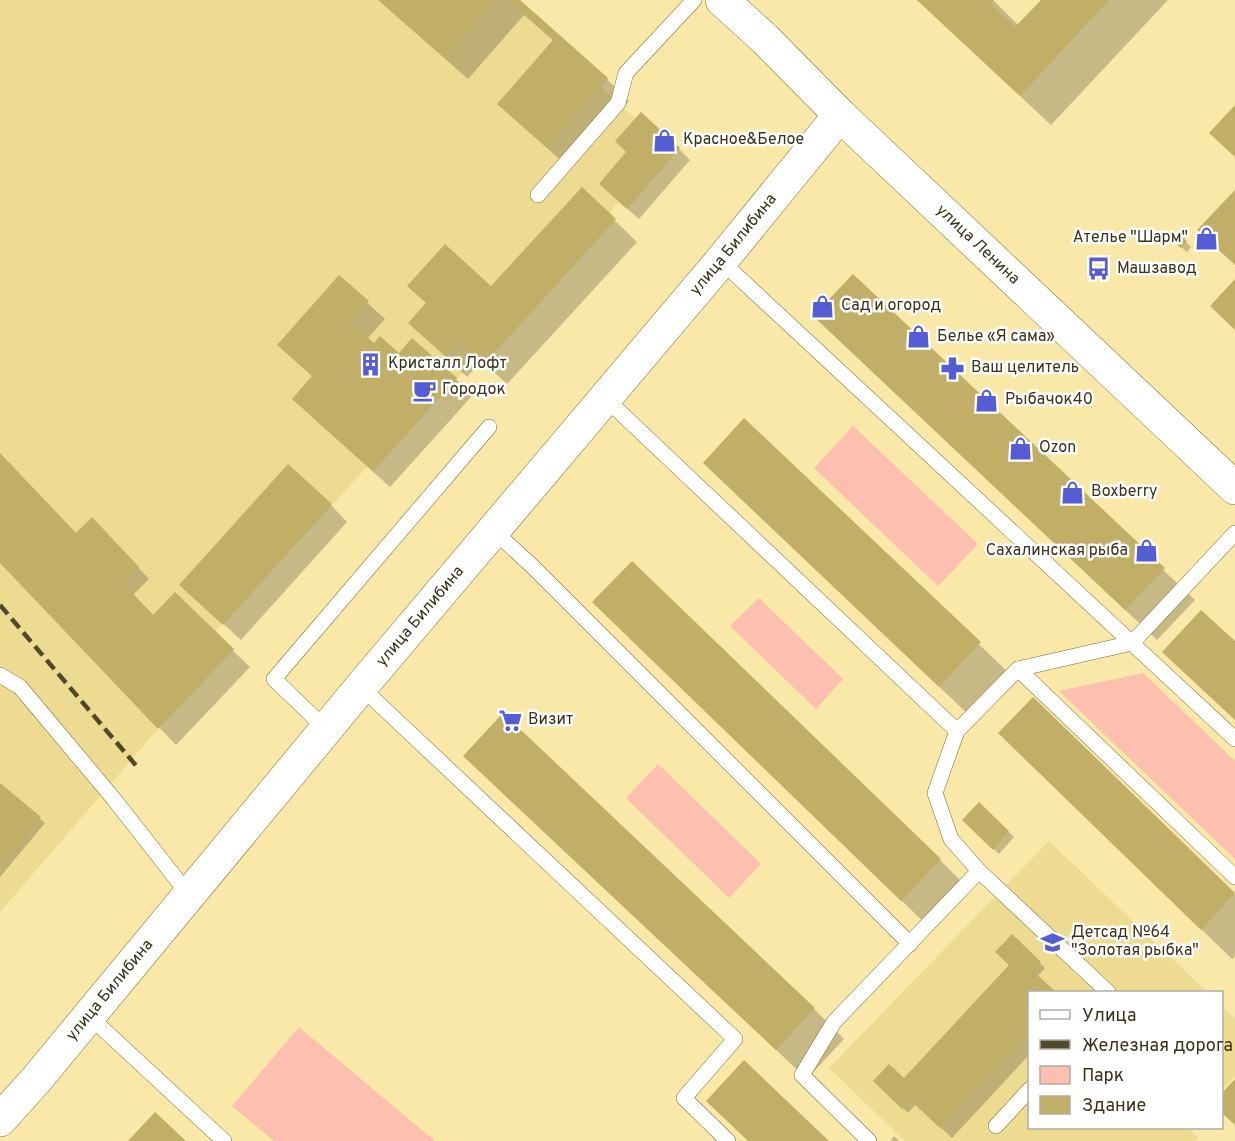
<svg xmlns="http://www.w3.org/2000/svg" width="1235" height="1141" font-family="Overpass,sans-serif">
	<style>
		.built { fill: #eedb92 }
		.green { fill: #fdbfae }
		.shadow { fill: #0003 }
		.building { fill: #c1ae67 }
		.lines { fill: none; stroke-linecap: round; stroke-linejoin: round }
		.lane-casing { stroke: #7c6c2e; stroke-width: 16 }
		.secondary-casing { stroke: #7c6c2e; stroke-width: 34 }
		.lane { stroke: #fff; stroke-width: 15 }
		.secondary { stroke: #fff; stroke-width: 33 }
		.rail { stroke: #51492a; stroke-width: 4.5; stroke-dasharray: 12 6; stroke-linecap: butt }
		.labels { text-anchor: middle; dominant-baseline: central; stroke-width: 5; stroke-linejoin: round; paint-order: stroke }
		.poi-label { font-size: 16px; fill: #393218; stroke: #fff; text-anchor: start }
		.street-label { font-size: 16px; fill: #393218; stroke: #fff }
	</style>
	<rect width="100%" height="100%" fill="#f9e8a7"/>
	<g class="built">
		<path d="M0,0H520L608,78L601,87L635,118L641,112L680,148L627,209L618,202L610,212L616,219L484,364L477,357L373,471L367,467L216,631L234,649L158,729L0,912Z"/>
		<path d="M1049,841L1207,992H1030V1128H1188L1198,1138L1195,1141H905L829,1068Z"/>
		<path d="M1222,1007L1235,1019V1076L1222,1090Z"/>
	</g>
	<g class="green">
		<path d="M853,426L978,544L938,586L814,468Z"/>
		<path d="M759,598L843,679L816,709L730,626Z"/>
		<path d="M1143,673L1235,761V859L1059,691Z"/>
		<path d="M658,764L761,864L729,898L626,798Z"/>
		<path d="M299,1027L435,1141H274L232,1106Z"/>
	</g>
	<g class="shadow">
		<path d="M378,0H517L607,79L629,101L570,169L499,104L554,41L524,15L468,79Z"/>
		<path d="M917,0H993L1019,26L1043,0H1168L1051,125Z"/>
		<path d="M679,149L690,160L639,219L612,195Z"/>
		<path d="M582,189L637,242L507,384L482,361L467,377L410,323L428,304L491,288Z"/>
		<path d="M1176,233L1191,247L1187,252L1176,243Z"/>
		<path d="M853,276L1195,600L1157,640L846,346Z"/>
		<path d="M339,277L385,319L367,339L374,345L456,379L472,396L390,487L311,416L313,377L296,361Z"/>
		<path d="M744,420L1010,674L970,716L735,493Z"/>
		<path d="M0,455L76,534L92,519L149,579L133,595L154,616L175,595L250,667L176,745L0,561Z"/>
		<path d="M331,505L347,522L241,640L198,601Z"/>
		<path d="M624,633L940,860L970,890L932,930Z"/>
		<path d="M1033,699L1235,895V956L1232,959L1030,763Z"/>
		<path d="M0,785L45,823L0,877Z"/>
		<path d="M495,786L814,1009L844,1039L807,1079Z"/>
		<path d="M979,804L1014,837L999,854L964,820Z"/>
		<path d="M1012,936L1045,968L1037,977L1054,992H1030V1054L952,1138L916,1104L908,1113L875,1081L904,1080L1011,965Z"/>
		<path d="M894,1136L899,1141H890Z"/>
	</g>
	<g class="building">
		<path d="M379,0H496L445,58Z"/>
		<path d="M508,0H520L608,78L547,148L497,104L553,40Z"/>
		<path d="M917,0H994L990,4L1015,27L1041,0H1109L1020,96Z"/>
		<path d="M1235,105V157L1209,133Z"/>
		<path d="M641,112L680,148L627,209L599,184L626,152L615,141Z"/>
		<path d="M582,187L616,219L484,364L459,341L445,356L408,323L426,303L407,286L445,244L491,286Z"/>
		<path d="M1235,190V265L1197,230Z"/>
		<path d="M1175,231L1187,241L1181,248L1169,238Z"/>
		<path d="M853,274L1165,568L1125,610L813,316Z"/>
		<path d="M339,275L369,301L350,322L374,343L380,336L399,353L412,338L457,378L373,471L292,399L312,376L277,345Z"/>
		<path d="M1235,279V330L1210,306Z"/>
		<path d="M744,418L981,642L939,687L703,463Z"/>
		<path d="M0,453L76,533L92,517L139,567L123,583L153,615L175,592L234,649L158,729L0,563Z"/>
		<path d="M288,464L332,504L223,625L179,585Z"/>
		<path d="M632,561L941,859L901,901L592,602Z"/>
		<path d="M1201,610L1235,641V720L1162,652Z"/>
		<path d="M1033,697L1235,893L1201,930L998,733Z"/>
		<path d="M503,713L815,1008L776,1050L463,756Z"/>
		<path d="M0,783L41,817L0,866Z"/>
		<path d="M979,802L1009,831L993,850L962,820Z"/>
		<path d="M1012,934L1041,962L1033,971L1056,992H1030V1031L940,1128L910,1100L902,1109L873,1081L889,1064L904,1078L1009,965L995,952Z"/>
		<path d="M744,1060L829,1141H748L706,1101Z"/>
		<path d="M1235,1079V1125L1222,1113V1093Z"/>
		<path d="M155,1112L186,1141H128Z"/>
	</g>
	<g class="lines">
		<defs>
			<g id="lane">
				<path d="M538,195L618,103L626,73L694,0"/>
				<path d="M721,261L1235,739"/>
				<path d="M605,398L957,731L1018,669"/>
				<path d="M494,531L532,566L910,944"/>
				<path d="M1235,533L1132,643L1018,669L1235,877"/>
				<path d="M0,675L20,687L113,798L189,895"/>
				<path d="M361,687L735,1039L684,1098L728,1141"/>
				<path d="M326,729L274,679L489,427"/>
				<path d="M957,731L935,793L951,839L979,871L1108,992"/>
				<path d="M89,1016L224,1141"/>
				<path d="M996,1126L1030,1089"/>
				<path d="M869,1141L802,1075L834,1022L979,871"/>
			</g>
			<g id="secondary">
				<path id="s1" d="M722,0L765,39L840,115L1235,488"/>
				<path id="s2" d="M0,1120L36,1080L361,687L721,261L840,115"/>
			</g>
		</defs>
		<use href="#lane" class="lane-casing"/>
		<use href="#secondary" class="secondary-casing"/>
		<use href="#lane" class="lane"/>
		<use href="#secondary" class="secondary"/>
		<path class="rail" d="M0,605L139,769"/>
	</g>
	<defs>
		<symbol id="shop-bare" viewBox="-9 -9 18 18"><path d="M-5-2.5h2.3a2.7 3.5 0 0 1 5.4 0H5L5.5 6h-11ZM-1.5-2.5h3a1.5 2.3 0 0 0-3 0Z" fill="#545dd3" stroke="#fff" stroke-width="2.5" paint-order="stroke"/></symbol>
		<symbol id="bus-bare" viewBox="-9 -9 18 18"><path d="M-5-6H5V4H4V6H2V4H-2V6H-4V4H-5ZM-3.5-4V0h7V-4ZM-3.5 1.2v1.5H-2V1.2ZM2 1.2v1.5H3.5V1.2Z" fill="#545dd3" stroke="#fff" stroke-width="2.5" paint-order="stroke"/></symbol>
		<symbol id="building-bare" viewBox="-9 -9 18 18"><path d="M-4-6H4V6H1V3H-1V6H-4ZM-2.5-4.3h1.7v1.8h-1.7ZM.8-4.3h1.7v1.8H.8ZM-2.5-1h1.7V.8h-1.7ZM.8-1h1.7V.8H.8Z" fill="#545dd3" stroke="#fff" stroke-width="2.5" paint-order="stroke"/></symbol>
		<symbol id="pharmacy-bare" viewBox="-9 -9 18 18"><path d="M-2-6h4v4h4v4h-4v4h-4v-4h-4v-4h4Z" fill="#545dd3" stroke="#fff" stroke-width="2.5" paint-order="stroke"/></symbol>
		<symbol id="cafe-bare" viewBox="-9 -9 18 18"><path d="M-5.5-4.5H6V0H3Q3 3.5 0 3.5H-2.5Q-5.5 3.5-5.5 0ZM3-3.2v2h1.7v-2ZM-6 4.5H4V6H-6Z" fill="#545dd3" stroke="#fff" stroke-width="2.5" paint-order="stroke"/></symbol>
		<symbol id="supermarket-bare" viewBox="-9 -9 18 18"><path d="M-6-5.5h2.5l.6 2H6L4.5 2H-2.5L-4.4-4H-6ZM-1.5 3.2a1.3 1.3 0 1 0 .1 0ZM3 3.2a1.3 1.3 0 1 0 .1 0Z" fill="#545dd3" stroke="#fff" stroke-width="2.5" paint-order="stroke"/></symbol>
		<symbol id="school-bare" viewBox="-9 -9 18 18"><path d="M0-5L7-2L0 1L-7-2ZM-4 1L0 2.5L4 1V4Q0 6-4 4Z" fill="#545dd3" stroke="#fff" stroke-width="2.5" paint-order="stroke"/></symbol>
	</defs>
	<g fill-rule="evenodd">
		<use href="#shop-bare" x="648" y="124" width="33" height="33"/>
		<use href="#shop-bare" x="1190" y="222" width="33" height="33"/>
		<use href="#bus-bare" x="1082" y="252" width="33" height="33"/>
		<use href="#shop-bare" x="806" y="290" width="33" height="33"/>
		<use href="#shop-bare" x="902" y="320" width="33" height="33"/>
		<use href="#building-bare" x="354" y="348" width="33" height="33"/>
		<use href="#pharmacy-bare" x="936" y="352" width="33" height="33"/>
		<use href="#cafe-bare" x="408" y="374" width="33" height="33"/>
		<use href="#shop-bare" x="970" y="384" width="33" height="33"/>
		<use href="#shop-bare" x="1004" y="432" width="33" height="33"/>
		<use href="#shop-bare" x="1056" y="476" width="33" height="33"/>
		<use href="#shop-bare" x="1130" y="534" width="33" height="33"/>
		<use href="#supermarket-bare" x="494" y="704" width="33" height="33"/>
		<use href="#school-bare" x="1036" y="926" width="33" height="33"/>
	</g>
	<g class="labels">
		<g class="poi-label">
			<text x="683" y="140">Красное&amp;Белое</text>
			<text x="1188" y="238" text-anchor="end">Ателье "Шарм"</text>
			<text x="1117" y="269">Машзавод</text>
			<text x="841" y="306">Сад и огород</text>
			<text x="937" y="337">Белье «Я сама»</text>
			<text x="388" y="364">Кристалл Лофт</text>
			<text x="971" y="368">Ваш целитель</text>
			<text x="442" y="390">Городок</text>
			<text x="1005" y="400">Рыбачок40</text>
			<text x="1039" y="448">Ozon</text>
			<text x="1091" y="492">Boxberry</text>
			<text x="1128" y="551" text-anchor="end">Сахалинская рыба</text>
			<text x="528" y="720">Визит</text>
			<text x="1071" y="933">Детсад №64<tspan x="1071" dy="18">"Золотая рыбка"</tspan></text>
		</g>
		<g class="street-label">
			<text stroke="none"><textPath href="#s1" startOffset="354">улица Ленина</textPath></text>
			<text stroke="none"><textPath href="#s2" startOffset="1142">улица Билибина</textPath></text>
			<text stroke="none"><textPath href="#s2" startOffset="656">улица Билибина</textPath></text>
			<text stroke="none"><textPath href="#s2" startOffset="170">улица Билибина</textPath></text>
		</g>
	</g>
	<rect x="1028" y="991" width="195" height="138" fill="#ffffff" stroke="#b0ada3" stroke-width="1.5"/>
	<rect x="1040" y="1010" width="30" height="9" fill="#ffffff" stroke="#b0ada3" stroke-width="1.5"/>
	<text x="1082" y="1021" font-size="18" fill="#393218">Улица</text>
	<rect x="1040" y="1040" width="30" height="9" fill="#51492a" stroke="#b0ada3" stroke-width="1.5"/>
	<text x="1082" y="1051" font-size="18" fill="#393218">Железная дорога</text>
	<rect x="1040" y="1066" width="30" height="18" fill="#fdbfae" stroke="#b0ada3" stroke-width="1.5"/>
	<text x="1082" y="1081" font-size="18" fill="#393218">Парк</text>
	<rect x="1040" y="1096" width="30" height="18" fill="#c1ae67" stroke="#b0ada3" stroke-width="1.5"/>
	<text x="1082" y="1111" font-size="18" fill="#393218">Здание</text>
</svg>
